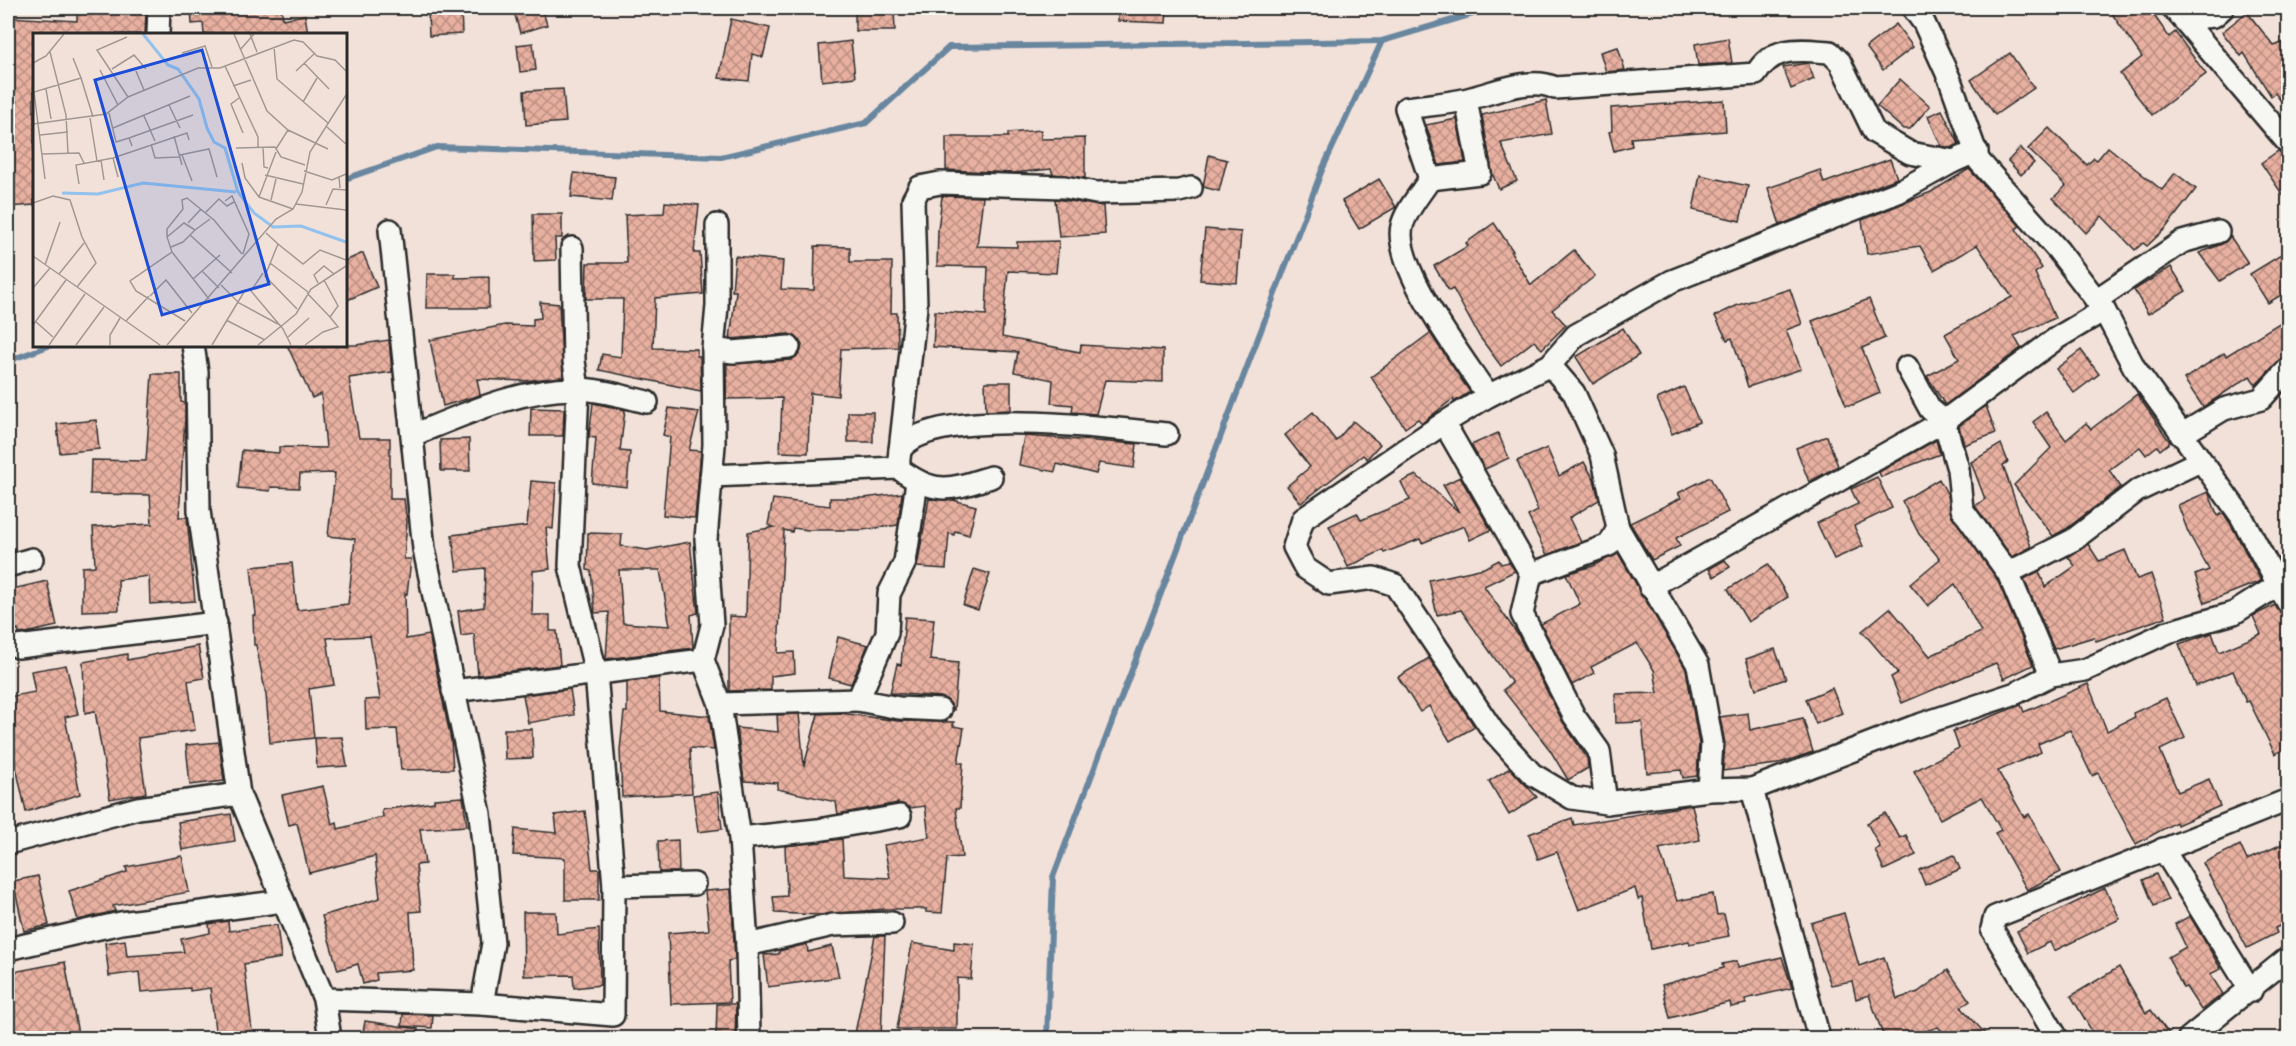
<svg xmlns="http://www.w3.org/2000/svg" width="2296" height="1046" font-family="Itim,sans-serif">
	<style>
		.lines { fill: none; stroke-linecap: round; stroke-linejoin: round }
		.stream { stroke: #69869f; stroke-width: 6 }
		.building { fill: url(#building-cross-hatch); stroke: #2b2b2b; stroke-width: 1.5; fill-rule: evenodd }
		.minor-casing { stroke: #2b2b2b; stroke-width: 26 }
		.minor { stroke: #f6f6f2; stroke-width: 21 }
		.inset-river { fill: none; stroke: #92c2ed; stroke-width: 3 }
		.inset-road { fill: none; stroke: #a29893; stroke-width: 1.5 }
		.view { fill: #1d4ed8; fill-opacity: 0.15; stroke: #1d4ed8; stroke-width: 3 }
		.inset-edge { fill: none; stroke: #2b2b2b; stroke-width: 3 }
	</style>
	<defs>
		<pattern id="building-cross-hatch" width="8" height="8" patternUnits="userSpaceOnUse" patternTransform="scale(1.5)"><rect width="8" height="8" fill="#e8b0a0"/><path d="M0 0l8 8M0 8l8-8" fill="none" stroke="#bc8f83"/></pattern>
	</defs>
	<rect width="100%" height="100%" fill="#f2e1d9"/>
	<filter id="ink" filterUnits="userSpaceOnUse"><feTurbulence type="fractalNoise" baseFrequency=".0167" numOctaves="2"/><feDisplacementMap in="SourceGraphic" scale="12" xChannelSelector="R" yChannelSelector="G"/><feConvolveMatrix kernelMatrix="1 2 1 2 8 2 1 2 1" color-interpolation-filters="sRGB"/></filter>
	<g filter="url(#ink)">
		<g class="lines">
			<g class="stream">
				<path d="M345,179L437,147L721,157L866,123L949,47L1382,41L1493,8"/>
				<path d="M8,361L51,345"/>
				<path d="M1047,1038L1053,877L1322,170L1382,41"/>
			</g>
		</g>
		<g class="building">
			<path d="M77,8H139V11H146L145,34H34V205L8,207V170H13L16,101L8,102V17L77,21Z"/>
			<path d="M191,8H281L283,19L305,15L308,34H204L203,23L192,24Z"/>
			<path d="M461,8L462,34L429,36L428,9Z"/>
			<path d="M513,8H542L547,25L520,33Z"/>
			<path d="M855,8H894L895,31H855Z"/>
			<path d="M1118,8H1167L1166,23L1118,21Z"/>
			<path d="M2108,8H2149L2169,37L2175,32L2206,74L2152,115L2120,74L2142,57Z"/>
			<path d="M2247,12L2274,46L2289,40V112L2275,93L2271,96L2244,53L2241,56L2222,32Z"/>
			<path d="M731,19L770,28L763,57L752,54L749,81L719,78Z"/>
			<path d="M1896,24L1913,47L1883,70L1866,47Z"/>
			<path d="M1728,38L1732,63L1698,65L1695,44Z"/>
			<path d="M851,41L855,77L822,81L819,45Z"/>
			<path d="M533,43L536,70L520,72L517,45Z"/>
			<path d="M1618,47L1625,70L1606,72L1600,52Z"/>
			<path d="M2010,53L2034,88L1995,115L1971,80Z"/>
			<path d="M1808,63L1814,79L1791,89L1783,67Z"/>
			<path d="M1900,79L1930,106L1910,129H1903L1877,106Z"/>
			<path d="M563,89L566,122L526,125L524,91Z"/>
			<path d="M1546,100L1552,134L1501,143L1517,181L1499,189L1492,173L1482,115Z"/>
			<path d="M1724,100L1726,131L1631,138L1632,146L1614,151L1609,132L1612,131L1611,108Z"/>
			<path d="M1942,110L1959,144L1951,148L1941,146L1928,116Z"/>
			<path d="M1457,119L1465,162L1439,165L1426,125Z"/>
			<path d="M2049,128L2087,165L2094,158L2097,160L2108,147L2162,190L2175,173L2196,189L2165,229L2147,246L2143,243L2135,250L2102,216L2086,233L2053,198L2066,186L2028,149Z"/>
			<path d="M1041,130V139L1085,138V178L1053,174L1051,169L1013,173L946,170V137H1008V133Z"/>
			<path d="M2020,148L2034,163L2021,175L2008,161Z"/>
			<path d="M2278,151L2289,155V204L2261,163Z"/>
			<path d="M1209,155L1227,160L1219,191L1203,187Z"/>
			<path d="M1890,159L1897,178L1780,225L1768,188L1820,170L1824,183Z"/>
			<path d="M1969,169L2020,226L2016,229L2042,268L2035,273L2055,318L2014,336L2021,348L1945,405L1927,376L1959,359L1945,334L2012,297L1977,245L1934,270L1920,246L1867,254L1862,220L1931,192Z"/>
			<path d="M574,173L615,177L612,201L571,197Z"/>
			<path d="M1700,175L1748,186L1740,221L1693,210Z"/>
			<path d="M1379,179L1396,207L1359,229L1342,201Z"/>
			<path d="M942,196L983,197L977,246L1017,247V242L1059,241L1056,273L1008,271L1002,337L1080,352L1081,345L1163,350V382L1105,380L1096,414L1072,412L1073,405L1051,403L1053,380L1014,372L1018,352L933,347L935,311L986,315L988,267L937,266L938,230Z"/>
			<path d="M1055,199L1103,206L1105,234L1059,237Z"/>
			<path d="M665,202L699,205L694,253H700L703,294L655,298L653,348L697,349V356H700L701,391L599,370L602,354L621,357L623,299H586L587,263H627L625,215L664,213Z"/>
			<path d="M533,214H562V238H555L556,260L534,261Z"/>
			<path d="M1494,223L1513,251L1511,252L1531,285L1574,250L1595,276L1552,310L1566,325L1542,349L1534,341L1501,366L1479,336L1453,289L1449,291L1434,266L1468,246L1466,243Z"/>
			<path d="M1205,229L1241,232L1237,283L1200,280Z"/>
			<path d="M2230,236L2248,263L2220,281L2199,253L2222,244Z"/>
			<path d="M815,246L850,247V262H892L891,313H897L898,347L841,349L838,396L810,393L808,453L780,452L782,398L726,399L727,364L791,360L800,353L802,345L795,336L788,334L730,339L736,291H732L735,256L783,261L781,289L814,290Z"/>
			<path d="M2289,250V290L2268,303L2250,274Z"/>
			<path d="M363,253L377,287L345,301V261Z"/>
			<path d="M2171,267L2186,291L2148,314L2134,290Z"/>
			<path d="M427,274H455V278L489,277V308H426Z"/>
			<path d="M1790,289L1802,324L1786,330L1801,369L1748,387L1732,338L1727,340L1715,316L1738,305Z"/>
			<path d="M1869,299L1885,338L1862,348L1880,393L1853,405H1846L1812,321Z"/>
			<path d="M540,302L559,304L563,377L523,381L477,379L480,395L443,406L430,340L505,325L533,326V319L541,318Z"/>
			<path d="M2289,317V357L2279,360L2256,385L2250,376L2203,407L2184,379L2224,353L2226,356Z"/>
			<path d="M1623,328L1639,355L1593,384L1576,357Z"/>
			<path d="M1430,333L1470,392L1454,402L1453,399L1422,423L1418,419L1405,428L1371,377Z"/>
			<path d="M389,340L392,372L349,378L359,438H390V499H404L407,522L404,559H411L407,594L405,593L406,639L429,635L451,740L453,769L401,770L397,729L366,730L365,700L380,699L370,636L327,638L334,685L309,689L314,738L270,743L266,695L256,645H254L253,615H256L251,567L292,563L297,610L348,604L355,539L328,536L335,473L300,474L299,488L271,487L270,491L238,488L242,450L279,453V447L326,448L321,394L312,398L287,345H356Z"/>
			<path d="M2081,350L2099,374L2074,393L2056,369Z"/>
			<path d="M152,374H181V402L185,403V417L179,517H187L195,601L150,604L149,576L118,580L119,610L82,611V567L95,566L93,527L152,524L150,495L90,494L91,460L146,461Z"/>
			<path d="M985,382H1011V410L986,411Z"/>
			<path d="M1684,387L1699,422L1672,434L1657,399Z"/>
			<path d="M2137,394L2170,442L2160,450L2157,446L2146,455L2140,447L2109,470L2121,487L2066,529L2053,536L2014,485L2051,448L2033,422L2046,412L2066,440L2086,423L2091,429Z"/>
			<path d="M593,403L625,410L620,451L630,452L627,487L592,483L596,438L589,437Z"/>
			<path d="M1986,406L1996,433L1964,445L1959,426Z"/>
			<path d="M531,408L564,409L563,436H530Z"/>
			<path d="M669,408L699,412L689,450L701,451L695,518L663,515L670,437L663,435Z"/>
			<rect x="848" y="412" width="25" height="30"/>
			<path d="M1313,412L1336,441L1353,421L1380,444L1367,459L1363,455L1301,503L1287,486L1310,467L1285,435Z"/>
			<path d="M96,420L99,449L60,453L57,424Z"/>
			<path d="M1498,433L1509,458L1485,469L1471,445Z"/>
			<path d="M1024,436L1137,444L1134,468L1099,463L1096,474L1057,464L1055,472L1019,465Z"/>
			<path d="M1827,436L1838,466L1809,482L1796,448Z"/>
			<path d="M469,439L470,471H441L440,440Z"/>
			<path d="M1936,440L1940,454L1881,477L1879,472Z"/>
			<path d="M2001,444L2008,462L2003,465L2031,547L2012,557L1975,506L1985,499L1971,462Z"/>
			<path d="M1547,448L1559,476L1584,462L1594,479L1599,500L1569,518L1581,542L1547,555L1528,516L1538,511L1517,461Z"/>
			<path d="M1416,475L1459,512L1443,485L1460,477L1491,530L1470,540L1464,526L1422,543L1420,539L1384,553L1383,550L1348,567L1329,526L1357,513L1361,520L1410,500L1401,482Z"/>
			<path d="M1710,477L1728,512L1676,538L1680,546L1652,560L1630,523L1681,498L1678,493Z"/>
			<path d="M1877,477L1892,508L1854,526L1863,546L1834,559L1817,523L1858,504L1851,489Z"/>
			<path d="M1939,479L1948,495L1952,516L1997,579L2033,665L2004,679L1996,663L1902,703L1891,677L1898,673L1862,631L1890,608L1930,656L1981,632L1955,584L1928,606L1910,584L1940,559L1919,534L1902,501Z"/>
			<path d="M531,481L556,483L553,529L546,528L550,569L533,571L532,615H550V631H557L560,665L478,675L474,634L461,636L458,611L484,607L485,568L457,571L452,535L527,526Z"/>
			<path d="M2208,492L2218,516L2223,513L2230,523L2261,581L2205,603L2195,575L2209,570L2188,532L2178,505Z"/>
			<path d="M902,493L898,525L862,530H808L793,528L792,532L784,530L778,653L794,652L795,673L771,676V690L729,691V616L746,617L748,532L774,527L768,525L773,499L830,506V498H864Z"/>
			<path d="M929,499L953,500L976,506L969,535L955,531L954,535L949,533L946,569L917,567Z"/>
			<path d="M588,533L622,534L621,546L647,550L690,542L698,613L691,615L693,648L606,659L609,612L595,613L591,571L587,570ZM619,570H660L670,626L623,623Z"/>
			<path d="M2088,544L2099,561L2125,550L2137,579L2151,574L2166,617L2096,641L2094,637L2054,649L2024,579L2039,571L2045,587L2075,566L2068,557Z"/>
			<path d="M1618,553L1686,669L1699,744L1697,776L1683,778L1681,770L1647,773L1642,722L1616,723L1615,694L1658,693L1654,670L1637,643L1591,667L1594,673L1572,685L1541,624L1580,604L1566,574L1593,566Z"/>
			<path d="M1499,560L1501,564L1509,562L1515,571L1484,586L1518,635L1563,722L1587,758L1588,768L1568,780L1550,750L1503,690L1512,683L1461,610L1437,615L1429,580L1484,568Z"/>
			<path d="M1725,560L1730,567L1714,577L1709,569Z"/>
			<path d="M1768,564L1788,597L1748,622L1728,589Z"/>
			<path d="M974,569L990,574L978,610L963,605Z"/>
			<path d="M47,581L57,626L26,633L19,634L18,629L8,633V590Z"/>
			<path d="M2275,605L2289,618V747L2275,754L2249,701L2246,702L2233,671L2196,686L2179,644L2212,633L2219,652L2261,634L2253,616Z"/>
			<path d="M905,617L934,619L930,660L958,663L954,710L947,700L941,697L890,693L897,664L901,665Z"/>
			<path d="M838,637L868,645L851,684L829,678Z"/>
			<path d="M198,646L204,678L188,681L195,730L138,738L146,793L110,799L95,711L85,713L83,662L127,654V660Z"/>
			<path d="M1775,649L1786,679L1756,689L1746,659Z"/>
			<path d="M1429,658L1475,727L1450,741L1429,706L1420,712L1398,677Z"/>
			<path d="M66,665L78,714L65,717L80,794L26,812L10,740L8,741V697L35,692L31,671Z"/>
			<path d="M659,678L660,711L709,716L714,750L690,748L692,793L622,797L620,750L624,712H627V682Z"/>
			<path d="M2088,684L2107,731L2135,717L2133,713L2166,698L2185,738L2160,750L2178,792L2209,779L2220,806L2177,825L2176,822L2136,844L2098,773L2092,776L2070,730L2038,744L2041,752L1998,771L2024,817L2029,814L2061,872L2027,890L1995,833L2001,830L1982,797L1940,819L1914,771L1959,748L1953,731L2021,705L2024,712Z"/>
			<path d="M1832,688L1842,713L1816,724L1806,699Z"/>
			<path d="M570,689L574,715L528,723L523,695Z"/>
			<path d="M840,713L898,721L954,722L953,726L964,728L958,763H963L960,808H956L962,857L947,858L942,913L926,912V909H886L820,915L775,913L773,897L787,896L785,846L842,839L844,876L890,878L884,845L929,837L925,806L910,808L898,803L838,814L836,802L777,789L778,783L744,781L737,728L778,732L777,715L799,714L804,766L818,714Z"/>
			<path d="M1748,713L1750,730L1803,718L1813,752L1777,764L1723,771L1725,744L1720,717Z"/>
			<path d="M504,729H532L533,758L505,759Z"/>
			<path d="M342,737L347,766L317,768L315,738Z"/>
			<path d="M219,742L224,781L190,785L186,745Z"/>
			<path d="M1510,768L1537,797L1509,815L1489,781Z"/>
			<path d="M323,786L332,824L337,822L338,829L383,817L382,810L434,802V799L463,797L467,826L420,829L425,864L416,865L421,911L410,912L413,970L376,973L377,980L363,984L358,964L338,970L322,916L380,898L375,856L309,873L297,823L289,825L282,795Z"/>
			<path d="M718,792L722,829L698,832L693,795Z"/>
			<path d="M1692,805L1700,840L1659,849L1677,901L1713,894L1717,915L1724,914L1729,936L1690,944L1689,941L1651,949L1642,898L1638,899L1635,888L1579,910L1557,852L1538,859L1529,834L1572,818L1574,825Z"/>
			<path d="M585,811L592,869H599V900H565V858L513,855L515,829L557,833L555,815Z"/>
			<path d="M1885,813L1900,838L1906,835L1916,855L1884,870L1875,850L1880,847L1867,823Z"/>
			<path d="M231,814L235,841L182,850L178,822Z"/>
			<path d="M678,840L679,872H659L658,841Z"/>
			<path d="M2289,841V922L2275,928L2277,933L2247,948L2203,863L2240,845L2247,860Z"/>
			<path d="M1954,855L1960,869L1925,885L1919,870Z"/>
			<path d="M182,856L189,892L113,906L115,911L78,920L69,891L127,872L126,867Z"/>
			<path d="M2156,874L2168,900L2154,906L2143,880Z"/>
			<path d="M38,876L49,925L24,931L13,881Z"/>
			<path d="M2105,888L2120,919L2054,951L2050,942L2028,953L2017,931Z"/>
			<path d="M731,889L735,960L728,961L730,1002L671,1004L668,933L709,930L705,891Z"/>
			<path d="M523,912H556L557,934L599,929L600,985L574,988L573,975L524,976Z"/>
			<path d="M1844,913L1859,966L1884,957L1897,999L1918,992L1948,970L1970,1001L1961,1007L1989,1038H1949L1938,1027L1904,1038H1884L1869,995L1856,999L1852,981L1831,985L1821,958L1811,923Z"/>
			<path d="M2190,916L2221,969L2210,974L2223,994L2201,1010L2186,987L2183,988L2168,957L2186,947L2175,924Z"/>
			<path d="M228,921L229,931L277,925L281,958L244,964L252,1031L236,1033V1038H216L210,988L190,991V988L141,992L139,972L109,976L105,943L125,940L127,956L184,952L181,939L210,933L209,924Z"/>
			<path d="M875,936H885L881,1038H854Z"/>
			<path d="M954,942L974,944L971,979L957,978V1029H897L912,943L954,950Z"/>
			<path d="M807,944L808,952L832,946L839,977L768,987L764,955L779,954V951Z"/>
			<path d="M1782,957L1792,988L1745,999L1746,1004L1731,1007L1730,1002L1670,1018L1662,985L1723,968L1722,964L1737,961L1738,967Z"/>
			<path d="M65,962L78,1034L52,1038H8V973Z"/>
			<path d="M2119,967L2146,1013L2151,1010L2172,1038H2096L2071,996Z"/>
			<path d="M717,1004H736L735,1038H716Z"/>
			<path d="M403,1014L433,1015L432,1028L402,1026Z"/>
			<path d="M365,1021L418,1029V1038H362Z"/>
		</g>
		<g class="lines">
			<defs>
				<g id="minor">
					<path d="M1913,8L1924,23L1950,80L1979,161L2058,250L2104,310L2134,367L2241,516L2288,603"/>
					<path d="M2173,8L2183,19L2214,16L2223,8"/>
					<path d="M2183,19L2288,143"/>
					<path d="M158,34L159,8"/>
					<path d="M1466,100L1480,173L1430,179C1421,193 1406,210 1402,226C1392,266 1465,361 1488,396"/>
					<path d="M1954,161L1898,192L1672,281L1576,335L1550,365L1488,396L1444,423L1303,519L1294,547L1305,568L1329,584L1374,578L1395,585L1493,731L1532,774L1572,798L1606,803L1709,790L1752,789L1913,727L2016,693L2051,675L2085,670L2168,632L2234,613L2280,584"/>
					<path d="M1430,179L1406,108C1426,105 1448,104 1468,99C1494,93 1530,76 1555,88L1756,74C1773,45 1800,50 1830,52L1840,62L1874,132L1910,153L1954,161L1977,151"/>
					<path d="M390,230L424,549L480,814L493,943L482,1004"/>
					<path d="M572,248L574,361L578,389L570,566L596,673L614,886"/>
					<path d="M2096,300L2182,242L2218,232"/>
					<path d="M193,345L197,372L199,511L239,794L324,999L330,1038"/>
					<path d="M713,349L717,306V225"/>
					<path d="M1550,365L1574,393L1602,455L1618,528"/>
					<path d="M1907,367L1930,409L1944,421L1958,469L1962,509L2008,573L2051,675"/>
					<path d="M1444,423L1531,574"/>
					<path d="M413,435C465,414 518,389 575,389C599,389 625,397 647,402"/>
					<path d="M2181,435L2224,409L2261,399L2288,369"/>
					<path d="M900,450C931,404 1114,429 1167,434"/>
					<path d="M898,468L916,307L913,200L920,187L940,183L1065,187L1096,193L1179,191L1191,188"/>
					<path d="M711,476L898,468C935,496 949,490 991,477"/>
					<path d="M8,566L32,559"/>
					<path d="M2008,573L2073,540L2137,491L2200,461"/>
					<path d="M1650,587L1944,421L2057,338L2104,310"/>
					<path d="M18,647L216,623"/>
					<path d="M453,691L703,660"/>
					<path d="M858,700L899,708L940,710"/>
					<path d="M720,704L858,700L887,633L889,594L905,562L917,482"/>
					<path d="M1752,789L1819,1038"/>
					<path d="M1606,803L1599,751L1574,716L1522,614L1531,574L1609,545L1618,528L1698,665L1712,743L1709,790"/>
					<path d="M740,838L818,830L900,816"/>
					<path d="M8,843L138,808L239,794"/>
					<path d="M2163,849L2251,991"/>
					<path d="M747,945L833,925L892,923"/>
					<path d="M8,949L121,923L283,901"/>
					<path d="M324,999L482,1004L613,1015L614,886L694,884"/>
					<path d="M749,1038L747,945L740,838L720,704L703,660L712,625L706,539L714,445L713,349L733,352L789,347"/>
					<path d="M2057,1038L1992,929L1995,917L2288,800"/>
					<path d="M2189,1038L2288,958"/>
				</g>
			</defs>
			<use href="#minor" class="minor-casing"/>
			<use href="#minor" class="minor"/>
		</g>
	</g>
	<g transform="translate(33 33)">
		<rect width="314" height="314" fill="#f2e1d9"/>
		<path class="inset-river" d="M110,1L135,32L145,36L166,66L174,95L181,109L192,115L205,159L221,180L240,194L268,193L313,209M29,160L65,161L110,150L203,159"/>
		<path class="inset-road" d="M201,1L234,78L255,97L295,116M217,1L224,19M94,4L64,17L95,64M241,14L244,46L295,90M207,17L221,1M17,19L33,82L35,120M149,20L172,13L179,34M40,25L48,45M0,30L13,23L31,1M271,30L296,56M192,33L225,104V115M79,36L101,22L113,36M67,37L85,72M103,38L111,57M263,38L281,21M200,53L218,47M13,56L18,86M206,65L198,71L210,100M270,69L284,45M136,72L147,95M76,80L83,109L96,105L99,113M111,83L122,108M57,85L64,128M0,91L73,81L95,64L165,35H187L261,7L270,9L284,23L302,27L313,38M294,94L313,111M80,95L157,63M7,102L35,99M141,103L149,132M96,105L160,82M118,111L122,125L146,124M230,114L231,134L235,135M203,115L242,114L248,124L272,132M243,116L255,97M9,121L46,120L51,130M147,122L176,116L184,144M149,122L159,148M80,125L85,144M68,127L71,147M209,130L212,145L226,164L260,176M271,138L299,147L306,144M232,142L270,151M12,146L1,59L48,45L60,84M46,151L43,132L80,125L154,100L156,107M307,155L306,144L313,141M226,164L243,119M238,167L243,146M192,168L199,163L216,201L210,221M0,170L20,163L37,167L49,204L63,230L44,254M263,171L313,177M293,172L300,156L313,157M172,180L186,166L194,173L201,169M155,190L168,176M162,197L177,186M233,200L245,211L232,243L264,276M157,202L199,240M134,204L151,190L162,197L150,209L138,214M245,211L270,231L287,217L313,227M139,219L97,248L103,258L152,288M0,223L127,312M237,230L275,259M12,232L27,189M169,238L186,255M230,240L218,258L250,296L258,312M26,241L51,210M160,246L187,222M285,250L281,242L291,233L301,241M188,252L206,270L245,291M0,255L17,235M274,260L297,284M117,263L133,247L159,280M176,266L139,219L134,204V196L150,176L149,167L154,165L181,187L209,221M193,287L232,307M2,288L20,304M93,288L116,263M0,292L33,247M255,304L276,285M16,312L52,261M43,312L71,274M77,312V302L87,285M134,312L243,186L260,176L269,159L277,119L313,62M179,312L211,259M225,312L263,281L278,256L313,233M272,312L290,299L305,294L297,284L305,273L291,247"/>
		<path class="view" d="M169,17L236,251L129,282L62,47Z"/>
		<rect width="314" height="314" class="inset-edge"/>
	</g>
	<rect width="2296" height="1046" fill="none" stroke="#f6f6f2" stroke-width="30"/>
	<rect x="15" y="15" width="2266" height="1016" fill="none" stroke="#2b2b2b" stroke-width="2" filter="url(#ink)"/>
</svg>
